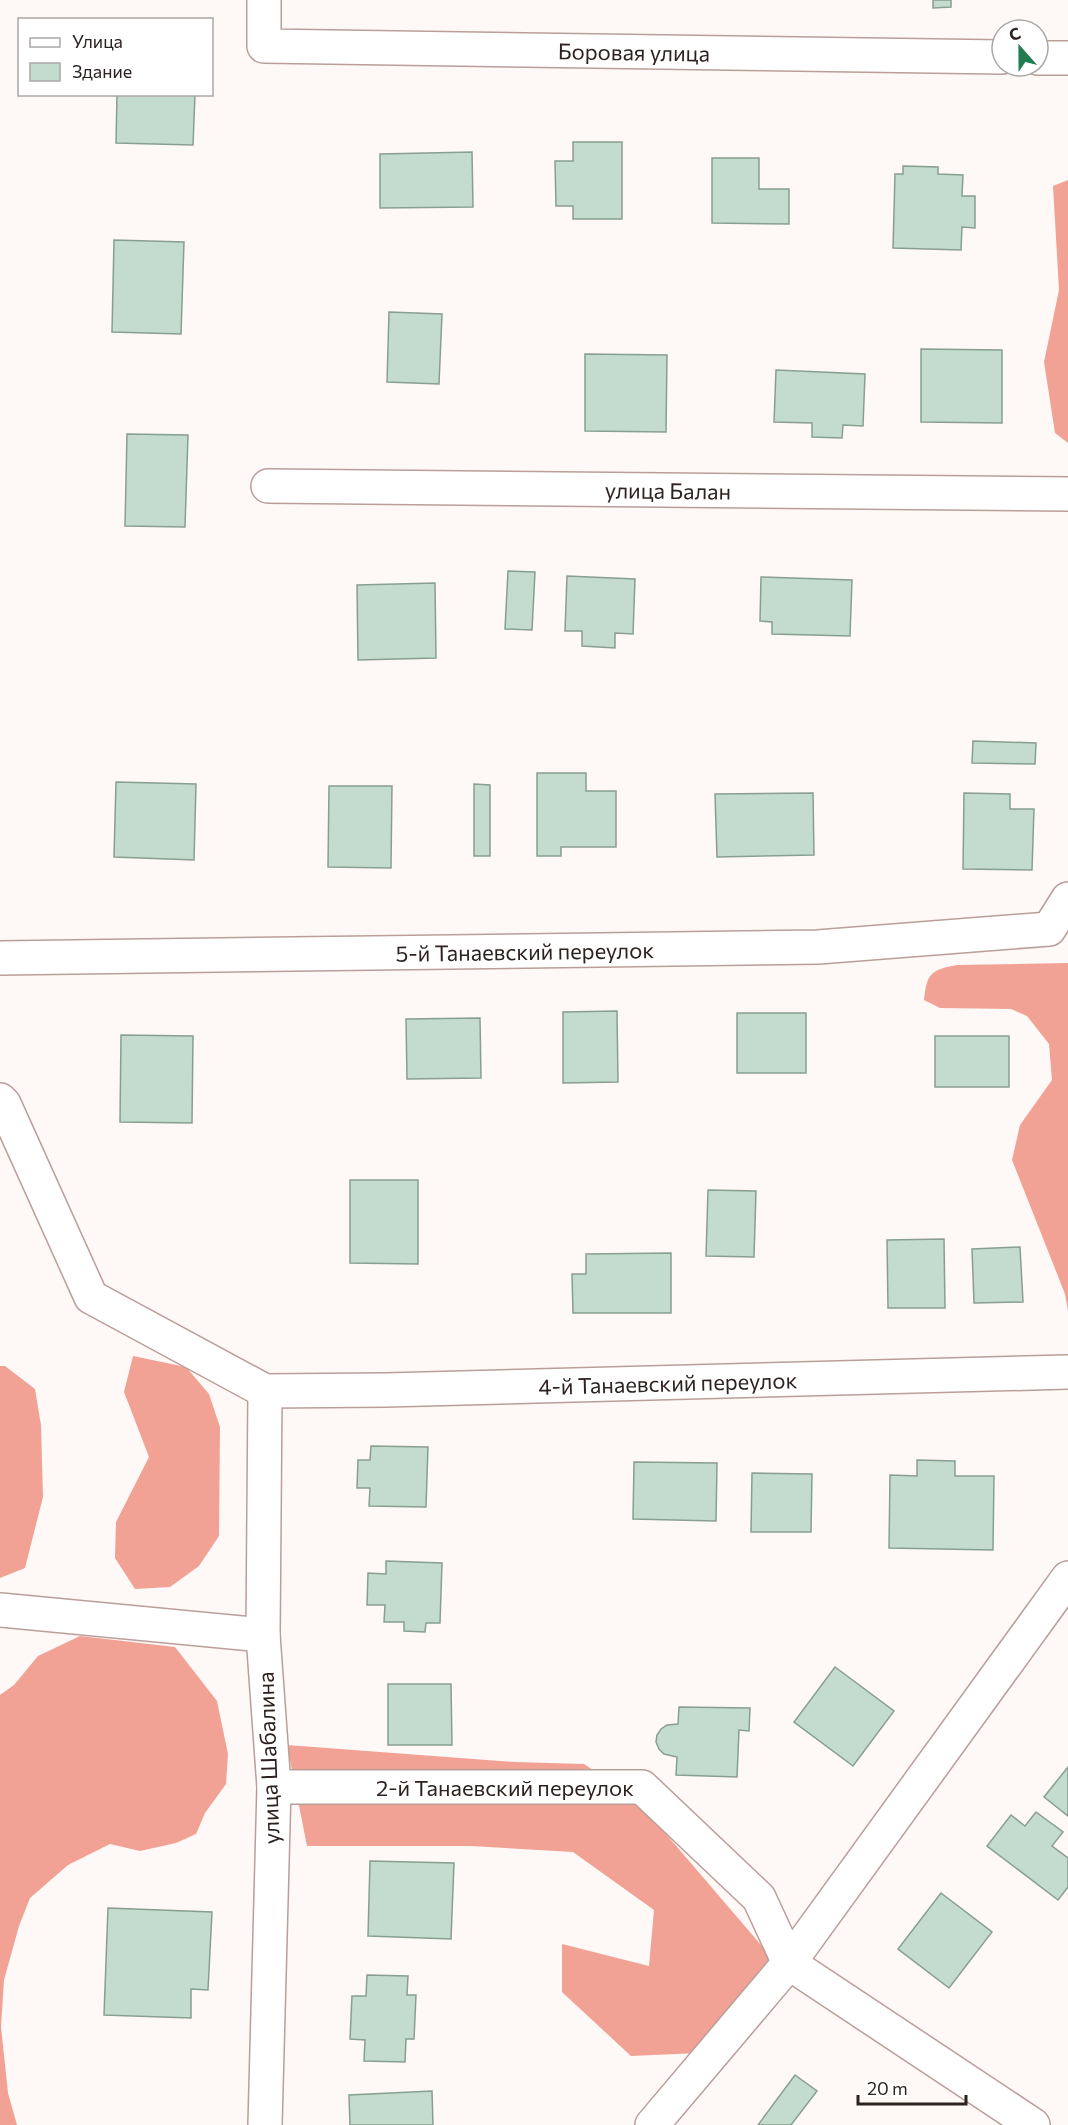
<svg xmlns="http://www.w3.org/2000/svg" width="1068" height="2125" font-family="Commissioner,sans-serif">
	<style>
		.forest { fill: #f1a295 }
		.building { fill: #c4dccd; stroke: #889f90; stroke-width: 1.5 }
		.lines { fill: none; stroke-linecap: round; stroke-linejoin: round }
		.minor-casing { stroke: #ba9e99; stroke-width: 36 }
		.minor { stroke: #fff; stroke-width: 33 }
		.labels { text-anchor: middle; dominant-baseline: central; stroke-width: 6; stroke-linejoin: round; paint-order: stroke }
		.street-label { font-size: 22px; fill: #2d2220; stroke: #fff }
	</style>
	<rect width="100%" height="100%" fill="#fef8f7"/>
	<g class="forest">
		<path d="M1068,180V443L1055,433L1044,362L1059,290L1053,186Z"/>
		<path d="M1068,963V1311L1065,1294L1012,1160L1020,1125L1052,1080L1049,1044L1027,1016L1011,1009L940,1008L924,1000C927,974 930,970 957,965Z"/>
		<path d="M133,1356L186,1367L209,1394L220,1427L219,1536L199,1566L170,1587L135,1589L115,1558L116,1522L149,1457L124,1392Z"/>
		<path d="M0,1366H5L35,1389L41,1425L43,1497L25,1568L0,1578Z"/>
		<path d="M80,1636L175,1647L217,1701L228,1754L226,1784L205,1813L196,1834L176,1843L140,1851L110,1844L68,1865L30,1898L19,1926L4,1980L1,2027L8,2093L17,2125H0V1695L14,1685L38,1656Z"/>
		<path d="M287,1745L515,1762L584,1764L636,1799L784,1972L722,2052L631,2056L562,1992V1944L649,1966L654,1910L573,1852L471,1846H307Z"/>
	</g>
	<g class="building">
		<path d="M933,0H951V7L933,8Z"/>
		<path d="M117,94H195L193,145L116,143Z"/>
		<path d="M573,142H622V219H573V206H556L555,161H573Z"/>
		<path d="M472,152L473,207L380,208V154Z"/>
		<path d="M712,158H759V189H789V224L712,223Z"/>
		<path d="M903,166L938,167V174L963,175L962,196H975V228L962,227L961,250L893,248L895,174H903Z"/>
		<path d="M114,240L184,242L181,334L112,332Z"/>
		<path d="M389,312L442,314L439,384L387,382Z"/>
		<path d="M921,349L1002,350V423L921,422Z"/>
		<path d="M585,354L667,355L666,432L585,431Z"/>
		<path d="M776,370L865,374L863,426L843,425L842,438L812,437V423L774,422Z"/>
		<path d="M127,434L188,435L185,527L125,526Z"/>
		<path d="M508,571L535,572L532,630L505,629Z"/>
		<path d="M567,576L635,579L633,634L615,633V648L582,646V631H565Z"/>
		<path d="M761,577L852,580L850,636L772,634V622L760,621Z"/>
		<path d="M435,583L436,658L358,660L357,585Z"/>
		<path d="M973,741L1036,743L1035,764L972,763Z"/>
		<path d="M537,773H586V791H616V847H561V856H537Z"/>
		<path d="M116,782L196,784L194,860L114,857Z"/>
		<path d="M474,784L490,785V856H474Z"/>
		<path d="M329,786H392L391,868L328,867Z"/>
		<path d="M813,793L814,855L717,857L715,794Z"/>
		<path d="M964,793L1010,794V809H1034L1032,870L963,869Z"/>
		<path d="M617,1011L618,1082L563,1083V1012Z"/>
		<rect x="737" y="1013" width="69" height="60"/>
		<path d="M480,1018L481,1078L407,1079L406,1019Z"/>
		<path d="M121,1035L193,1036L192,1123L120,1122Z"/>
		<rect x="935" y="1036" width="74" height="51"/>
		<path d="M350,1180H418V1264L350,1263Z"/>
		<path d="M708,1190L756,1191L754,1257L706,1256Z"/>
		<path d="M944,1239L945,1308H888L887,1240Z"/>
		<path d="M1020,1247L1023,1302L974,1303L972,1249Z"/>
		<path d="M671,1253V1313H573L572,1274H586V1254Z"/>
		<path d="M371,1446L428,1447L426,1507L369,1506L370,1488H357L358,1460H370Z"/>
		<path d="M917,1460L955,1461V1476H994L993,1550L889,1548L890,1475L917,1476Z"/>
		<path d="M634,1462L717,1463L716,1521L633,1519Z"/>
		<path d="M752,1473L812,1474L811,1532H751Z"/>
		<path d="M386,1561L442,1563L440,1623H426L425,1632L404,1631V1622H384L385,1605H367L368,1573L386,1574Z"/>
		<path d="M835,1667L894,1711L853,1766L794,1722Z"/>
		<path d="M388,1684H451L452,1745H388Z"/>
		<path d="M679,1707L750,1708L749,1731L739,1730L737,1777L676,1775L677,1757L664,1754L659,1749L656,1742L657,1735L661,1729L667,1725L678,1724Z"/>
		<path d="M1068,1767V1816L1044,1797Z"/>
		<path d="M1036,1812L1063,1832L1052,1846L1068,1858V1887L1058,1900L987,1846L1011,1815L1025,1826Z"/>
		<path d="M370,1861L454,1863L451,1939L368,1936Z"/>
		<path d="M941,1893L992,1932L949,1988L898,1949Z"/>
		<path d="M108,1908L212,1912L208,1990L191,1989V2018L104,2015Z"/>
		<path d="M367,1975L408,1976L407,1995H416L414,2039H406L405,2062L364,2061L365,2040L350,2039L352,1996H366Z"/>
		<path d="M795,2075L817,2091L791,2125H758Z"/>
		<path d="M432,2091L433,2125H350L349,2095Z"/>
	</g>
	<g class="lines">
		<defs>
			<g id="minor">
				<path id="s1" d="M264,0V46L1002,57"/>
				<path d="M1038,58H1068"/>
				<path id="s2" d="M268,486L1068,494"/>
				<path id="s3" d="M0,958L818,947L1049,929L1068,899"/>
				<path id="s4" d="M0,1100L4,1104L91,1297L265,1391L386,1390L1068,1372"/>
				<path d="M0,1610L263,1635"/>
				<path id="s5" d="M274,1787H642L759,1898L789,1963L1033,2125"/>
				<path d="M265,2125L274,1787L263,1635L265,1391"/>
				<path d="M652,2125L789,1963L1068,1578"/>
			</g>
		</defs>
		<use href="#minor" class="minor-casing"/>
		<use href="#minor" class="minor"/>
	</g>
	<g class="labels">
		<g class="street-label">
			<text stroke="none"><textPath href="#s1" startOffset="416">Боровая улица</textPath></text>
			<text stroke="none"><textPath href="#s2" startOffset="400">улица Балан</textPath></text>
			<text stroke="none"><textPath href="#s3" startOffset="525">5-й Танаевский переулок</textPath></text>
			<text stroke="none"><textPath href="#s4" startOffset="818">4-й Танаевский переулок</textPath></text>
			<text transform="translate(268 1758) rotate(-92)">улица Шабалина</text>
			<text stroke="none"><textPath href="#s5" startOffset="231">2-й Танаевский переулок</textPath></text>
		</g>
	</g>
	<rect x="18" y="18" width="195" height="78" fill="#ffffff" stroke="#aba7a6" stroke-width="1.5"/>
	<rect x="30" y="38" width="30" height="9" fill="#ffffff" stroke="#aba7a6" stroke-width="1.5"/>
	<text x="72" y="48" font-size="18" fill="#2d2220">Улица</text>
	<rect x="30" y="63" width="30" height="18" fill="#c4dccd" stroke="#aba7a6" stroke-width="1.5"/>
	<text x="72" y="78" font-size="18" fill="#2d2220">Здание</text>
	<g transform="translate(1020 48) rotate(339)"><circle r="28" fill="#ffffff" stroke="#aba7a6" stroke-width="1.5"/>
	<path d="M0-4.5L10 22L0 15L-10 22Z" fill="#237b50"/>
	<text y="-9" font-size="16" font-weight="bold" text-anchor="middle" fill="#2d2220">С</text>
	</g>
	<path d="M858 2095v9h108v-9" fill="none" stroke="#2d2220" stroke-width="3"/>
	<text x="867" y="2095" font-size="18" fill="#2d2220" stroke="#ffffff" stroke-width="4.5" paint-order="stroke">20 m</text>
</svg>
